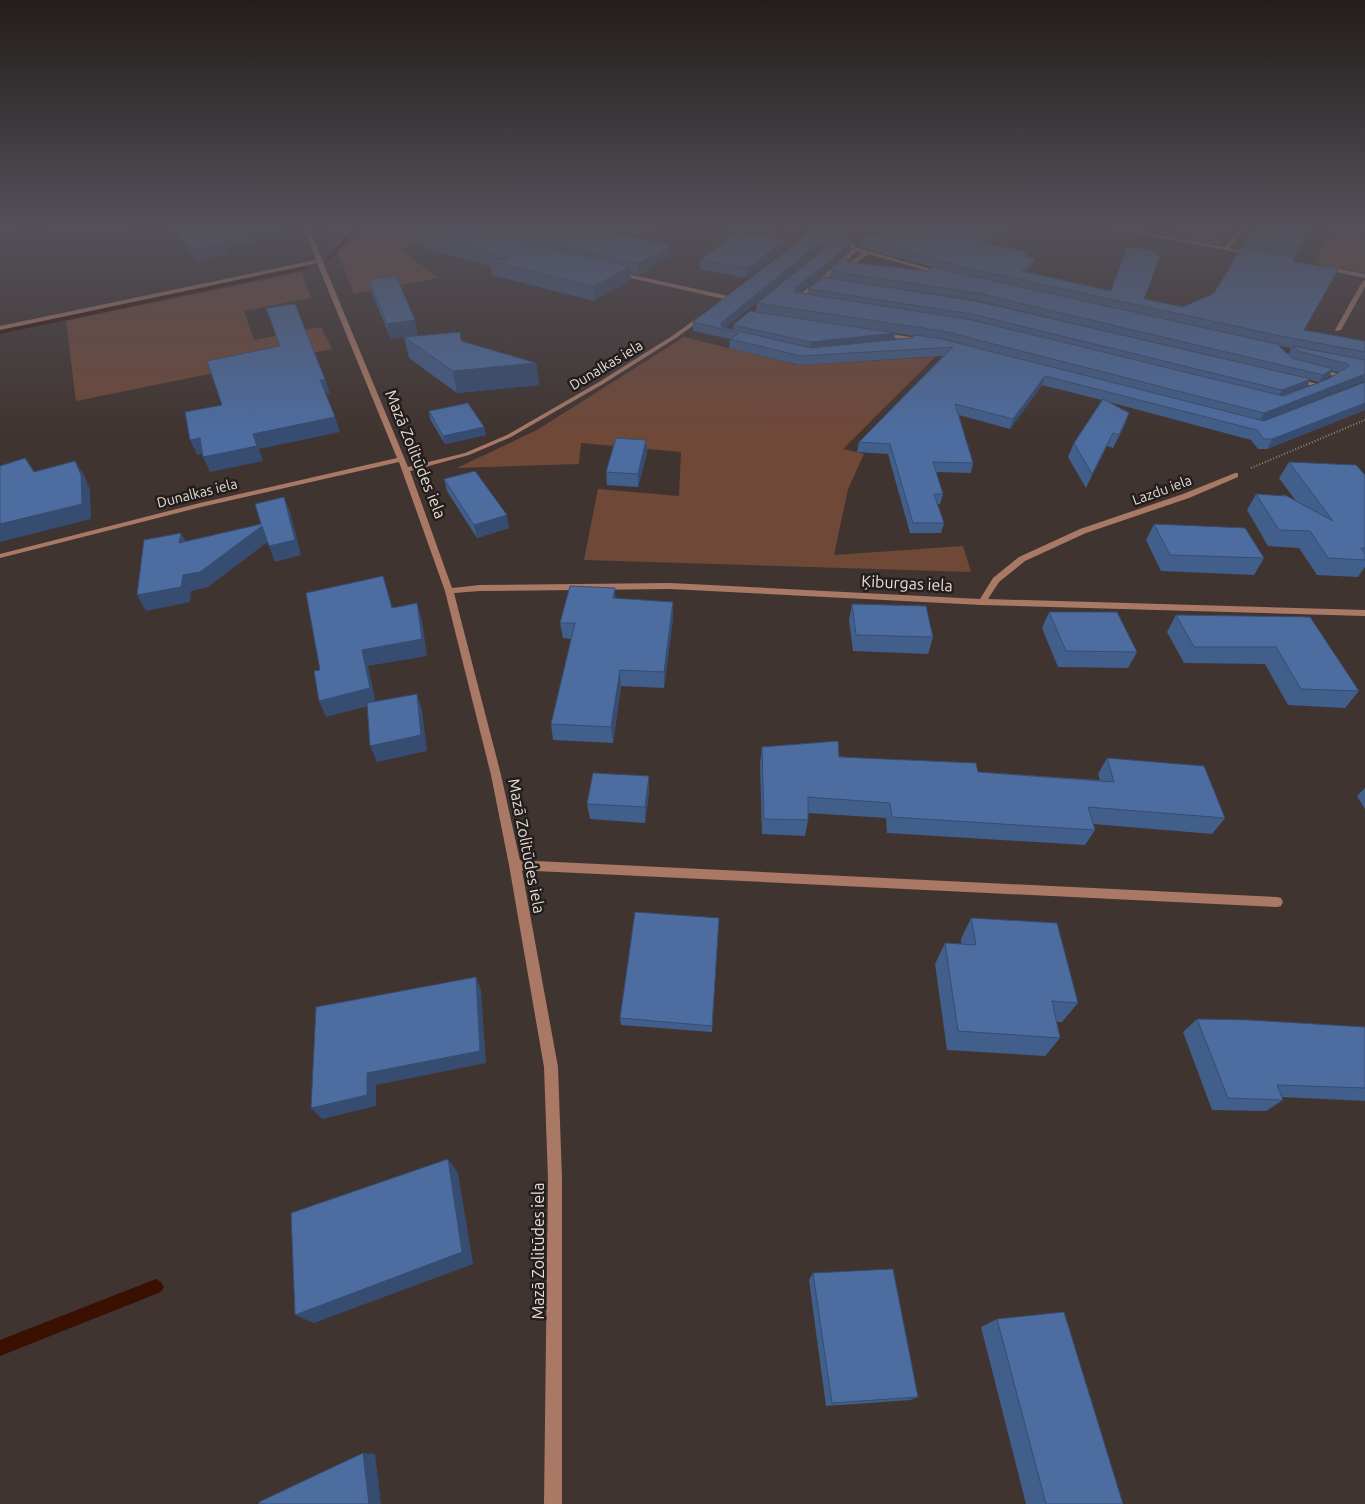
<svg xmlns="http://www.w3.org/2000/svg" width="1365" height="1504" font-family="Ubuntu,sans-serif">
	<style>
		.built { fill: #4e3c34 }
		.green { fill: #6f4838 }
		.lines { fill: none; stroke-linecap: round; stroke-linejoin: round }
		.stream { fill: #3a1000; fill-rule: evenodd }
		.path { stroke: #918784; stroke-width: 2; stroke-dasharray: 1 2; stroke-linecap: butt }
		.service { fill: #aa7965; fill-rule: evenodd }
		.minor { fill: #aa7965; fill-rule: evenodd }
		.secondary { fill: #ea9d7d; fill-rule: evenodd }
		.wall { fill: #425e8a; fill-rule: evenodd }
		.shaded-wall { fill: #364c71 }
		.building { fill: #4d6da1; stroke: #364c71 }
		.labels { text-anchor: middle; dominant-baseline: central; stroke-width: 5; stroke-linejoin: round; paint-order: stroke }
		.far-street-label { font-size: 14px; fill: #e5ddda; stroke: #231d1b }
		.street-label { font-size: 16px; fill: #e5ddda; stroke: #231d1b }
	</style>
	<rect width="100%" height="100%" fill="#403430"/>
	<path class="built" d="M49,226H145L57,242Z"/>
	<g class="green">
		<path d="M331,226H405L443,233L401,250L439,278L354,294L328,227Z"/>
		<path d="M598,226H664L643,236Z"/>
		<path d="M717,226H806L786,241Z"/>
		<path d="M1187,226H1234L1217,245L1177,237Z"/>
		<path d="M1333,226H1365V273L1315,263Z"/>
		<path d="M302,272L311,298L244,311L254,340L321,327L332,349L76,401L66,321Z"/>
		<path d="M684,337L798,365L935,357L843,449L864,454L848,489L834,555L963,546L971,572L584,560L598,489L679,496L681,452L581,443L579,464L457,468L537,430Z"/>
	</g>
	<g class="lines">
		<g class="stream">
			<path d="M359,226H363L354,234L330,260H326V258L350,232Z"/>
			<path d="M758,226H765L793,232L791,233Z"/>
			<path d="M306,266L308,269L0,334V330Z"/>
			<path d="M156,1279L161,1282L164,1287L161,1292L0,1356V1340Z"/>
		</g>
		<path class="path" d="M1251,468L1365,420"/>
		<g class="service">
			<path d="M73,226H77L79,229L100,226H108L77,232Z"/>
			<path d="M854,226H861L894,234L892,235L858,228L839,238L846,240L858,248L944,273L939,274L868,254L853,265L859,266V268L847,267V265L863,253L857,251L824,281L802,297L805,298V300L796,299V297L820,279L853,249L842,242L820,236V234L835,237Z"/>
			<path d="M1365,280V287L1341,330L1336,331L1335,330L1362,282Z"/>
			<path d="M883,333L918,338L921,340L918,342L881,336L880,335Z"/>
			<path d="M1319,368L1342,375L1320,388L1294,381L1297,379L1319,384L1334,376L1317,371L1316,370Z"/>
			<path d="M515,860L1277,897L1281,898L1283,902L1281,906L1277,907L515,870L511,868L509,865L511,862Z"/>
		</g>
		<g class="minor">
			<path d="M304,226H308L408,467L465,453L507,435L599,382L672,336L700,316L705,317L676,338L603,384L511,437L469,455L410,471L452,588L480,585L670,583L980,599L993,578L1019,557L1080,529L1183,494L1235,473H1238V477L1189,498L1086,533L1025,561L999,582L988,599L1365,610V616L982,605L670,589L480,591L454,593L501,775L521,865L558,1067L562,1179V1504H544L548,1179L544,1067L509,865L491,775L445,591L399,462L201,507L0,558V554L200,503L397,458L317,263L0,330V326L316,260Z"/>
			<path d="M430,226H437L455,230L453,231Z"/>
			<path d="M1100,226H1107L1224,247L1245,226H1249L1228,248L1253,254L1251,255Z"/>
			<path d="M1324,266L1365,274V278L1322,269Z"/>
			<path d="M619,272L728,296L731,298L728,300L617,275Z"/>
		</g>
		<path class="secondary" d="M19,226H25L0,233V231Z"/>
	</g>
	<g class="wall">
		<path d="M171,226H276L280,238L226,246L229,254L198,260Z"/>
		<path d="M445,226H604V230H603L670,246V256L639,275L630,273L631,279L594,301L492,275L491,266L424,248L422,235Z"/>
		<path d="M823,226H852L836,234L835,242L822,249L725,328L732,330L733,325L895,333L894,339L911,338L914,336L756,312L757,303L850,249L819,278L799,292L808,294V289L1067,322L975,300L830,278L831,271L848,262L927,271L933,267L860,247L861,238L887,231L861,226H1005L1004,229L987,244L1027,256L1036,258L1033,266L1027,272L1183,307L1214,293L1245,247L1250,237L1266,226H1312L1305,235L1293,261L1304,330L1365,341V410L1267,449H1258L1251,440L1109,402L1129,413L1124,427L1113,448L1107,446L1086,488L1068,457L1074,443L1102,400L1042,385L1010,429L959,415L973,463L971,473L936,472L943,494L940,504H937L944,523L941,533H910L888,454L857,452L859,442L943,356L800,365L729,348L730,339L693,331V322L823,230ZM1278,345L1279,346L1291,348L1288,355ZM1332,371L1339,372L1328,379L1282,396L1307,386L1310,380L1319,382L1329,377ZM1364,381L1365,382L1264,421Z"/>
		<path d="M784,250L746,278L700,269V260Z"/>
		<path d="M369,280L418,335L391,339L372,294Z"/>
		<path d="M460,332L462,341L536,363L539,385L457,393L409,358L404,337Z"/>
		<path d="M429,411L484,427L486,435L445,444L430,419Z"/>
		<path d="M646,440L647,453L638,487L607,485L606,472Z"/>
		<path d="M1289,462L1365,475V567L1358,577L1317,575L1299,548L1268,546L1247,510L1256,494L1282,496L1283,494L1296,501L1279,478Z"/>
		<path d="M444,479L509,528L477,538L447,491Z"/>
		<path d="M1154,524L1264,558L1254,575L1161,571L1146,540Z"/>
		<path d="M615,588V599L673,602V618L664,688L621,686L613,743L553,740L551,724L571,639L563,638L560,623Z"/>
		<path d="M852,604L933,637L928,654L853,651L849,620Z"/>
		<path d="M1049,612L1137,652L1128,668L1058,667L1042,628Z"/>
		<path d="M1176,615L1310,617L1359,691L1345,708L1288,705L1265,664L1184,663L1167,632Z"/>
		<path d="M762,747L978,772L1100,780L1098,774L1107,758L1225,818L1212,834L1093,824L1095,830L1085,845L887,833L886,818L808,813V820L805,836L762,834L760,763Z"/>
		<path d="M1365,788V809L1357,796Z"/>
		<path d="M649,792L645,823L590,819L587,804Z"/>
		<path d="M719,918L712,1032L621,1025L620,1018Z"/>
		<path d="M971,918L1078,1003L1062,1022H1057L1060,1038L1045,1056L947,1050L935,964L945,943L961,944V939Z"/>
		<path d="M1197,1019L1365,1027V1101L1282,1097L1283,1100L1266,1111L1212,1110L1183,1032Z"/>
		<path d="M813,1273L918,1397L910,1400L826,1406L809,1280Z"/>
		<path d="M997,1319L1123,1504H1026L981,1327Z"/>
	</g>
	<g class="shaded-wall">
		<path d="M590,226H604V230L589,237L588,227Z"/>
		<path d="M838,226H852L836,234L835,242L822,249L724,329L721,328V323L823,240L835,234L836,227Z"/>
		<path d="M1001,226H1005L1004,229L979,251L981,243Z"/>
		<path d="M1309,226H1312L1304,236Z"/>
		<path d="M277,228L280,238L226,246L229,254L198,260L194,250L218,237Z"/>
		<path d="M785,241L784,250L746,278L747,268Z"/>
		<path d="M851,241L850,249L819,278L795,296L796,287Z"/>
		<path d="M670,246V256L639,275L638,264Z"/>
		<path d="M1036,258L1033,266L1020,280L1022,271Z"/>
		<path d="M630,266L631,279L594,301L593,287Z"/>
		<path d="M415,320L418,335L391,339L387,324Z"/>
		<path d="M895,333L894,341L810,349L811,342Z"/>
		<path d="M536,363L539,385L457,393L453,371Z"/>
		<path d="M1333,369L1329,377L1319,382L1323,375Z"/>
		<path d="M1365,374L1364,381L1259,423L1264,413Z"/>
		<path d="M1045,376L1042,385L1010,429L1013,419Z"/>
		<path d="M325,379L330,393L324,394L320,380Z"/>
		<path d="M1311,379L1307,386L1278,398L1282,390Z"/>
		<path d="M1365,403V410L1267,449L1272,439Z"/>
		<path d="M1129,413L1124,427L1113,448L1119,435Z"/>
		<path d="M335,417L340,432L259,449L263,461L210,472L203,457L253,434Z"/>
		<path d="M484,427L486,435L445,444L443,436Z"/>
		<path d="M1113,433L1107,446L1086,488L1092,474Z"/>
		<path d="M200,438L207,453L197,455L190,440Z"/>
		<path d="M646,440L647,453L638,487V474Z"/>
		<path d="M75,461L84,475L90,490L91,519L0,542V524Z"/>
		<path d="M284,497L290,512L301,555L275,562L269,546Z"/>
		<path d="M507,515L509,528L477,538L474,525Z"/>
		<path d="M262,526L269,541L208,587L191,591L190,602L146,611L137,595L183,575Z"/>
		<path d="M181,533L189,548L179,543Z"/>
		<path d="M383,576L388,592L397,624L392,608Z"/>
		<path d="M615,588L616,604L613,598Z"/>
		<path d="M673,602V618L664,688V672Z"/>
		<path d="M417,603L422,620L427,656L368,666L376,704L326,717L319,701L362,650Z"/>
		<path d="M620,670L621,686L613,743L611,727Z"/>
		<path d="M417,694L422,710L427,751L377,762L370,746Z"/>
		<path d="M649,776V792L645,823V807Z"/>
		<path d="M476,977L481,990L486,1063L376,1085V1106L322,1119L311,1108L367,1073Z"/>
		<path d="M448,1159L458,1173L473,1264L314,1323L295,1315Z"/>
		<path d="M363,1453L375,1454L381,1504H369Z"/>
	</g>
	<g class="building">
		<path d="M175,226H276L277,228L218,237L225,244L194,250Z"/>
		<path d="M445,226H466L577,255L630,266L593,287L490,261L510,258L422,235Z"/>
		<path d="M480,226H590L588,227L670,246L638,264Z"/>
		<path d="M902,226H1001L981,243L1028,252L1024,256L1036,258L1022,271L1111,291L1127,247L1156,251L1155,255L1160,256L1144,299L1183,307L1214,293L1242,247L1294,257L1293,261L1338,270L1304,330L1365,341V352L1281,336L958,266L861,238L893,229L922,235L926,232L925,230Z"/>
		<path d="M1266,226H1309L1300,246L1250,237Z"/>
		<path d="M816,228L836,233L823,240L721,323V327L811,348L911,338L915,335L942,339L1264,421L1365,382V403L1272,439H1264L1257,430L1045,376L1013,419L955,404L973,463L933,462L943,494H934L944,523H913L890,444L859,442L953,347L801,356L730,339L739,333L693,322Z"/>
		<path d="M739,232L785,241L747,268L700,260Z"/>
		<path d="M845,237L851,241L820,269L796,287L795,292L972,320L1283,396L1328,379L1349,366L1348,364L1298,351L1293,346L1365,360V374L1264,413L943,331L757,303L829,245Z"/>
		<path d="M847,257L848,262L927,271L932,267L1277,344L1292,358L1333,369L1323,375L977,293L831,271Z"/>
		<path d="M396,276L415,320L387,324L369,280Z"/>
		<path d="M824,277L976,301L1311,379L1282,390L972,314L808,289Z"/>
		<path d="M295,304L325,379L320,380L335,417L253,434L257,446L203,457L200,438L190,440L185,412L222,405L207,361L280,346L266,308Z"/>
		<path d="M750,311L895,333L811,342L733,325Z"/>
		<path d="M460,332L461,341L536,363L453,371L404,337Z"/>
		<path d="M1103,399L1129,413L1119,435L1113,433L1092,474L1074,443Z"/>
		<path d="M468,403L484,427L443,436L429,411Z"/>
		<path d="M616,438L646,440L638,474L606,472Z"/>
		<path d="M25,458L34,472L75,461L81,475L82,504L0,524V466Z"/>
		<path d="M1289,462L1356,465L1365,475V548H1361L1365,554V560L1328,558L1310,531L1279,530L1256,494L1285,496L1283,494L1333,521Z"/>
		<path d="M475,471L507,515L474,525L444,479Z"/>
		<path d="M284,497L295,540L269,546L262,526L200,572L183,575L181,587L137,595L144,540L181,533L179,543L261,524L255,504Z"/>
		<path d="M1154,524L1245,528L1264,558L1170,555Z"/>
		<path d="M383,576L392,608L417,603L422,639L362,650L370,688L319,701L314,671L320,670L306,593Z"/>
		<path d="M570,586L615,588L613,598L673,602L664,672L620,670L611,727L551,724L575,623H560Z"/>
		<path d="M852,604L926,606L933,637L856,635Z"/>
		<path d="M1049,612H1117L1137,652L1066,651Z"/>
		<path d="M1176,615L1310,617L1359,691L1301,689L1276,647H1194Z"/>
		<path d="M417,694L421,735L370,746L367,703Z"/>
		<path d="M838,741L839,757L976,763L978,772L1114,782L1107,758L1204,766L1225,818L1088,807L1095,830L892,817L890,803L808,797V820L764,819L762,747Z"/>
		<path d="M593,773L649,776L645,807L587,804Z"/>
		<path d="M635,912L719,918L712,1026L620,1018Z"/>
		<path d="M971,918L1057,923L1078,1003L1052,1001L1060,1038L958,1031L945,943L976,945Z"/>
		<path d="M476,977L480,1051L367,1073V1095L311,1108L316,1007Z"/>
		<path d="M1197,1019L1249,1020L1365,1027V1088L1277,1085L1283,1100L1228,1098Z"/>
		<path d="M448,1159L462,1252L295,1315L291,1213Z"/>
		<path d="M893,1269L918,1397L832,1403L813,1273Z"/>
		<path d="M1064,1312L1123,1504H1046L997,1319Z"/>
		<path d="M363,1453L369,1504H259V1502Z"/>
	</g>
	<linearGradient id="sky" x2="0" y2="1"><stop stop-color="#231d1a"/><stop offset="0.52" stop-color="#535059"/><stop offset="1" stop-color="#535059" stop-opacity="0"/></linearGradient>
	<rect width="1365" height="436" fill="url(#sky)"/>
	<g class="labels">
		<g class="far-street-label">
			<text transform="translate(606 365) rotate(-31)">Dunalkas iela</text>
			<text transform="translate(1162 490) rotate(-20)">Lazdu iela</text>
			<text transform="translate(197 493) rotate(-14)">Dunalkas iela</text>
		</g>
		<g class="street-label">
			<text transform="translate(416 454) rotate(68)">Mazā Zolitūdes iela</text>
			<text transform="translate(907 583) rotate(3)">Ķiburgas iela</text>
			<text transform="translate(527 846) rotate(79)">Mazā Zolitūdes iela</text>
			<text transform="translate(538 1251) rotate(-90)">Mazā Zolitūdes iela</text>
		</g>
	</g>
</svg>
